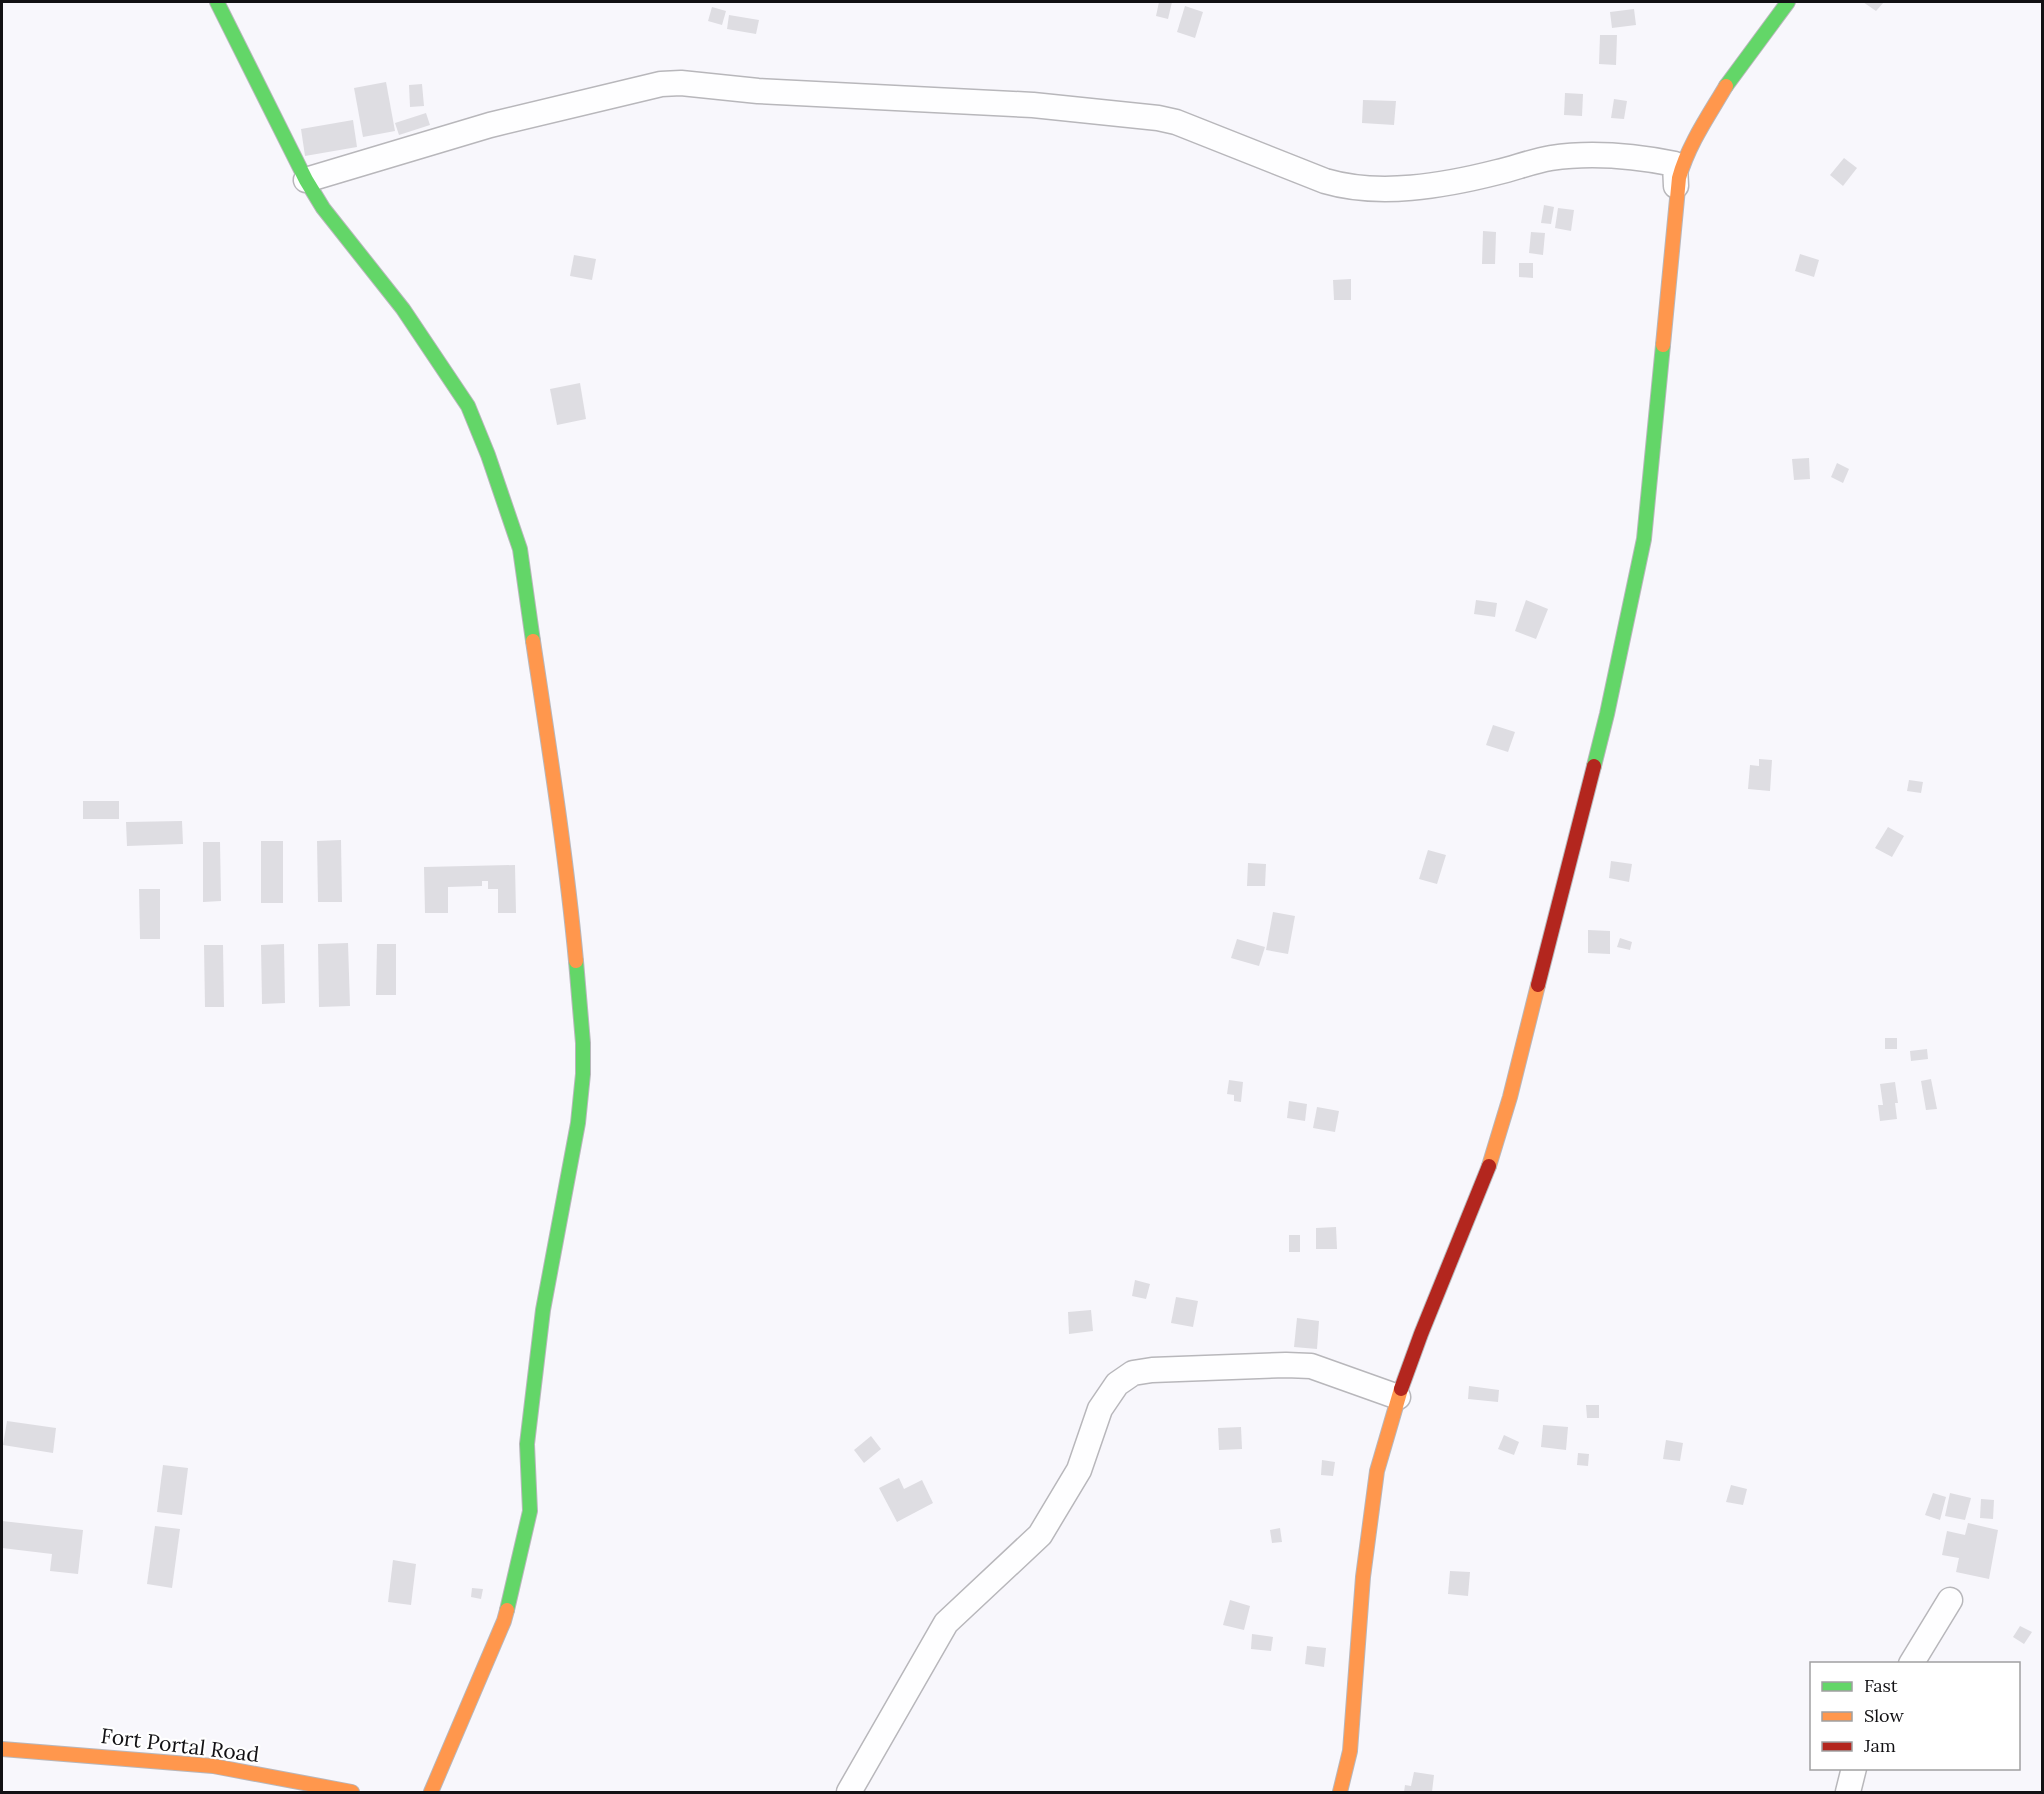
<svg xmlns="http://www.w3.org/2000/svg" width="2044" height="1794" font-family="Lora,serif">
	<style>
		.building { fill: #dedde2 }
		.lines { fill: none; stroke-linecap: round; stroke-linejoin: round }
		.street-casing { stroke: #b8b7bb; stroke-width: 27 }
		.fast-casing { stroke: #b8b7bb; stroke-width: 16 }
		.slow-casing { stroke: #b8b7bb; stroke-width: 16 }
		.jam-casing { stroke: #b8b7bb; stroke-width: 16 }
		.street { stroke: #fefeff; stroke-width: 24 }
		.fast { stroke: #63d668; stroke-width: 14 }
		.slow { stroke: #ff974d; stroke-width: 14 }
		.jam { stroke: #b3261e; stroke-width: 14 }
		.labels { text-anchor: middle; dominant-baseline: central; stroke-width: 4.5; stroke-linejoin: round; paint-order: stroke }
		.street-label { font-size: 21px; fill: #121114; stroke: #fff }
	</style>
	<rect width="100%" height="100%" fill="#f8f7fc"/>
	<g class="building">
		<path d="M1159,2H1172L1168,19L1156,16Z"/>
		<path d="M1863,2H1884L1876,11Z"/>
		<path d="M1185,6L1203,12L1195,38L1177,32Z"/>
		<path d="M712,7L726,11L722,25L708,21Z"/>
		<path d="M1634,9L1636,25L1612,28L1610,12Z"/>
		<path d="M729,15L759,20L756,34L727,29Z"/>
		<path d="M1600,35H1617L1616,65L1599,64Z"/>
		<path d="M386,82L395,131L363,137L354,88Z"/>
		<path d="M422,84L424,106L410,107L409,85Z"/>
		<path d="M1565,93L1583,94L1582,116L1564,115Z"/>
		<path d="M1614,99L1627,101L1624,119L1611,118Z"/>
		<path d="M1363,100L1396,101L1394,125L1362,123Z"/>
		<path d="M426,113L430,125L399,135L395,123Z"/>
		<path d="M353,120L357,147L305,156L301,129Z"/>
		<path d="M1844,158L1857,168L1843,186L1830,175Z"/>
		<path d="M1544,205L1554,207L1551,224L1541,223Z"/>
		<path d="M1558,208L1574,210L1571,231L1555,228Z"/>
		<path d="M1483,231L1496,232L1495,264H1482Z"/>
		<path d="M1531,232L1545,233L1543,255L1529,253Z"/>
		<path d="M1800,254L1819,260L1814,277L1795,271Z"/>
		<path d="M574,255L596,259L592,280L570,276Z"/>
		<path d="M1519,263H1533V278L1519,277Z"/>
		<path d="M1351,279V300H1334L1333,280Z"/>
		<path d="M580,383L586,419L557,425L550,389Z"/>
		<path d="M1809,458L1810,479L1794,480L1792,459Z"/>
		<path d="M1837,463L1849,469L1843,483L1831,477Z"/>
		<path d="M1476,600L1497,603L1495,617L1474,614Z"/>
		<path d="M1526,600L1548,609L1536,639L1515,631Z"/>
		<path d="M1493,725L1515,732L1508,752L1486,745Z"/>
		<path d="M1759,759L1772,760L1770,791L1748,789L1750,765L1759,766Z"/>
		<path d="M1909,780L1923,782L1921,793L1907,791Z"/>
		<rect x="83" y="801" width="36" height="18"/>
		<path d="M182,821L183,844L127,846L126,822Z"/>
		<path d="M1888,827L1904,836L1892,857L1875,848Z"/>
		<path d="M341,840L342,902H318L317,841Z"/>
		<rect x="261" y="841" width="22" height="62"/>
		<path d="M203,842H220L221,901L203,902Z"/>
		<path d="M1428,850L1446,855L1437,884L1419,879Z"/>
		<path d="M1611,861L1632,864L1629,882L1609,878Z"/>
		<path d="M1248,863L1266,864L1265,886H1247Z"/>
		<path d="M515,865L516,913H498V889H488V881H482V886L448,887V913H425L424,867Z"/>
		<path d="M139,889H160V939H140Z"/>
		<path d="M1273,912L1295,916L1288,954L1266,950Z"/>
		<path d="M1588,930L1610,931V954L1588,953Z"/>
		<path d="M1620,938L1632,942L1630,950L1617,947Z"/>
		<path d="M1237,939L1265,947L1259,966L1231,958Z"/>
		<path d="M348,943L350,1006L319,1007L318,944Z"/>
		<path d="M284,944L285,1003L262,1004L261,945Z"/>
		<path d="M377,944H396V995H376Z"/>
		<path d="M204,945H223L224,1007H205Z"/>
		<rect x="1885" y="1038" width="12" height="11"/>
		<path d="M1927,1049L1928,1059L1911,1061L1910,1051Z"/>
		<path d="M1931,1079L1937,1109L1926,1110L1921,1081Z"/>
		<path d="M1229,1080L1243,1082L1241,1102L1234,1101V1095L1227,1094Z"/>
		<path d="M1895,1082L1898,1103H1895L1897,1119L1880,1121L1878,1105H1883L1880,1084Z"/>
		<path d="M1289,1101L1307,1104L1305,1121L1287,1118Z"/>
		<path d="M1317,1107L1339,1111L1335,1132L1313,1128Z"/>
		<path d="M1336,1227L1337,1249H1316V1228Z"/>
		<rect x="1289" y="1235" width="11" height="17"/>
		<path d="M1135,1280L1150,1284L1146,1299L1132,1296Z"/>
		<path d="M1176,1297L1198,1301L1193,1327L1171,1323Z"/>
		<path d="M1091,1310L1093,1331L1069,1334L1068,1312Z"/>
		<path d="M1297,1318L1319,1321L1317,1349L1294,1347Z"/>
		<path d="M1469,1386L1499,1390L1498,1402L1468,1399Z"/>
		<path d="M1586,1405H1599V1418H1587Z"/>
		<path d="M7,1421L56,1428L53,1453L3,1445Z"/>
		<path d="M1543,1425L1568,1427L1566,1450L1541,1447Z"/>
		<path d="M1241,1427L1242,1449L1219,1450L1218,1428Z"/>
		<path d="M1504,1435L1519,1442L1514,1455L1498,1449Z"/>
		<path d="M871,1436L881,1449L864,1463L854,1450Z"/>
		<path d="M1666,1440L1683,1443L1680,1461L1663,1459Z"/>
		<path d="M1578,1453L1589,1454L1588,1466L1577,1465Z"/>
		<path d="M1322,1460L1335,1462L1333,1476L1321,1475Z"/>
		<path d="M163,1465L188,1468L182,1515L157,1512Z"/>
		<path d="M899,1478L904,1489L922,1480L933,1503L897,1522L879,1488Z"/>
		<path d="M1731,1485L1747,1489L1743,1505L1726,1502Z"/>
		<path d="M1933,1493L1946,1497L1940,1520L1925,1515Z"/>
		<path d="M1950,1493L1971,1498L1965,1520L1945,1516Z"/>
		<path d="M1981,1499L1994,1500L1993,1519L1980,1518Z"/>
		<path d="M2,1521L83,1530L78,1574L50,1571L52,1554L2,1548Z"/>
		<path d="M1968,1523L1998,1530L1989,1579L1956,1572L1959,1558L1942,1555L1947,1531L1965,1535Z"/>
		<path d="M155,1526L180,1529L172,1588L147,1584Z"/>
		<path d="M1280,1528L1282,1542L1272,1543L1270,1530Z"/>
		<path d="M393,1560L416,1564L411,1605L388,1602Z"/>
		<path d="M1450,1571L1470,1572L1468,1596L1448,1594Z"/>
		<path d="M472,1588L483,1589L481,1599L471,1597Z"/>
		<path d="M1230,1600L1250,1606L1244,1630L1223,1625Z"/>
		<path d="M2020,1626L2032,1632L2024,1644L2013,1637Z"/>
		<path d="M1252,1634L1273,1637L1271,1651L1251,1649Z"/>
		<path d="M1307,1646L1326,1648L1324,1667L1305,1664Z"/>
		<path d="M1414,1772L1434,1775L1432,1792H1404L1405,1785L1411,1786Z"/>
	</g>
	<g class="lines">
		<defs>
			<g id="street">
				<path d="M306,180L490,125L661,84L681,83L758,91L1033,105L1158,118L1176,122L1325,181C1379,197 1443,186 1498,172C1515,168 1533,161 1551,158C1591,152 1635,156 1675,164L1676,186"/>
				<path d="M1911,1664L1950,1600"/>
				<path d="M849,1792L946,1623L1040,1535L1079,1470L1100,1409L1117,1384L1133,1373L1152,1370L1286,1365L1311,1366L1398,1397"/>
				<path d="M1848,1792L1854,1768"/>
			</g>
			<g id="fast">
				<path d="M217,2L306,180L323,208L403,309L468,406L488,455L520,549L533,641"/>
				<path d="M1726,86L1788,2"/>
				<path d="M1594,766L1607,714L1644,539L1663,345"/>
				<path d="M507,1610L530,1511L527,1444L543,1310L578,1123L583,1074V1043L576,961"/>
			</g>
			<g id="slow">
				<path d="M1663,345L1679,178C1688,145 1709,115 1726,86"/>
				<path d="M533,641C549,747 566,854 576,961"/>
				<path d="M1489,1166L1510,1097L1538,985"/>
				<path d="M2,1749L213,1766L352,1792"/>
				<path d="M431,1792L504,1621L507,1610"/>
				<path d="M1340,1792L1350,1751L1363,1577L1377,1471L1401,1389"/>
			</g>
			<g id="jam">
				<path d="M1538,985L1594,766"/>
				<path d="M1401,1389L1421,1334L1489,1166"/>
			</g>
		</defs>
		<use href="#street" class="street-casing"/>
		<use href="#fast" class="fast-casing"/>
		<use href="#slow" class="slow-casing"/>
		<use href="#jam" class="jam-casing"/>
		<use href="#street" class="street"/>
		<use href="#fast" class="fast"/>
		<use href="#slow" class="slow"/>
		<use href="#jam" class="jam"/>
	</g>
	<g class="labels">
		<g class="street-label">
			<text transform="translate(180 1745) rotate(7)">Fort Portal Road</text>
		</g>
	</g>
	<rect width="2044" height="1794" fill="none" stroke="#121114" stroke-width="6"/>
	<rect x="1810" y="1662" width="210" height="108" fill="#ffffff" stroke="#a0a0a1" stroke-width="1.5"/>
	<rect x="1822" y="1682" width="30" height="9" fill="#63d668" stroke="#a0a0a1" stroke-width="1.5"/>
	<text x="1864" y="1692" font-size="18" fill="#121114">Fast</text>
	<rect x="1822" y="1712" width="30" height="9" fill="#ff974d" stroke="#a0a0a1" stroke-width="1.5"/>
	<text x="1864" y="1722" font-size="18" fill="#121114">Slow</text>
	<rect x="1822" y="1742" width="30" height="9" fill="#b3261e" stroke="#a0a0a1" stroke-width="1.5"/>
	<text x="1864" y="1752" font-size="18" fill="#121114">Jam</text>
</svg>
